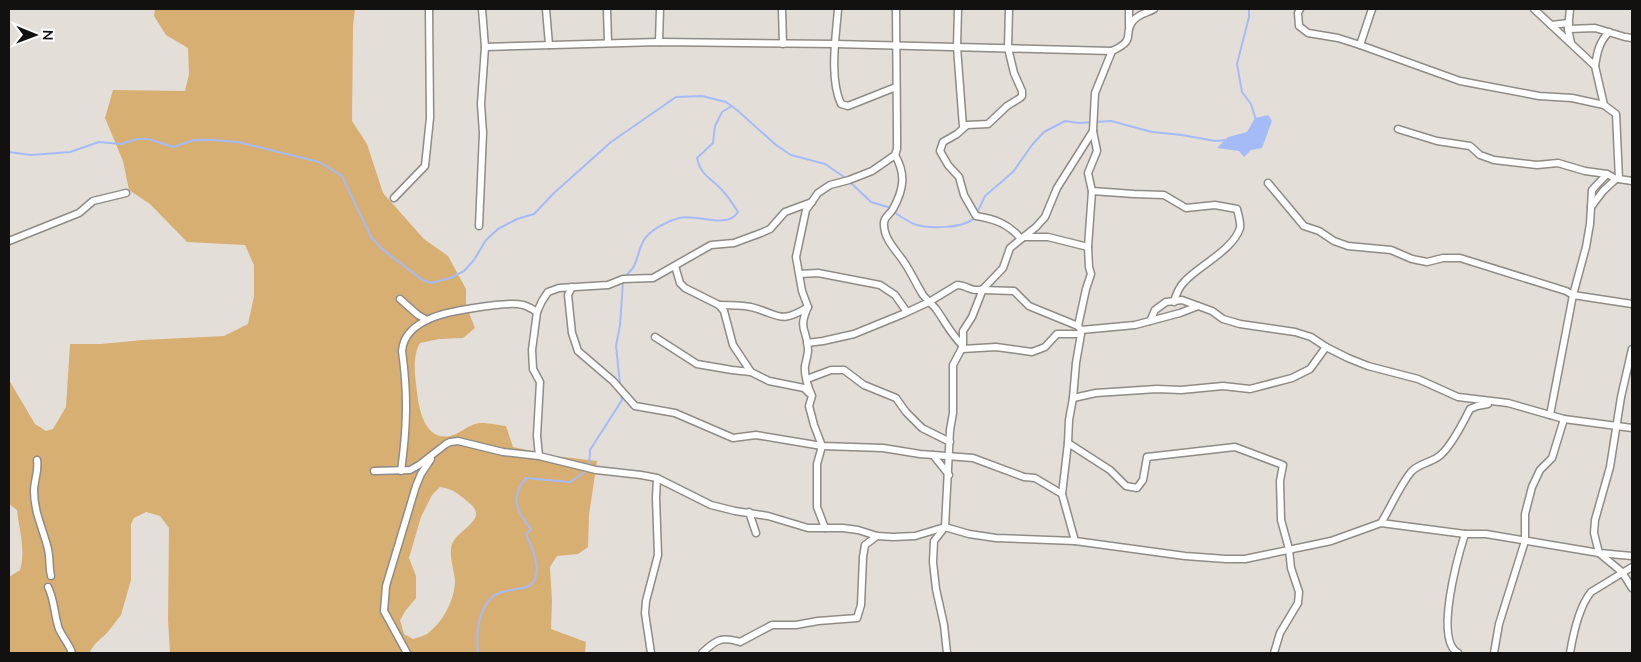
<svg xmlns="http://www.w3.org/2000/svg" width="1641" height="662" font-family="Mulish,sans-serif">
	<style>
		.green { fill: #d8af72; fill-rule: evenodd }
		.water { fill: #a5bbf8 }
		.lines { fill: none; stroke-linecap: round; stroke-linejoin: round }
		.stream { stroke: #a5bbf8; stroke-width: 2 }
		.minor-casing { stroke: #8f8b86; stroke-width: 9 }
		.minor { stroke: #fff; stroke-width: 6 }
	</style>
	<rect width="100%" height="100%" fill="#e3ded8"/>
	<path class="green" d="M155,9H355L353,25L352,121L367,144L383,193L424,239L448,256L466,289V306L475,328L463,338L439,339L420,343C412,357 415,376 417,392C419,410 425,441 450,436C459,434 466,427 475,424C483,421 497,425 506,426L513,447L555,456L597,461L589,515L588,547L578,554L557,556L550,567L552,602L551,629L586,642L585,653H170L168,620L169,528L160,516L146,512L134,518L131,524V580L121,615L107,633L95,644L89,653H9V577L20,570C26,550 19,530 17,510L9,504V380L35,424L46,431L53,429L66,407L70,344H101L143,340L224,336L248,324L254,296V265L245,245L187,242L150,204L129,190L123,161L105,118L113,90L185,91L189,74L188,48L166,35L154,16ZM440,487C453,489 457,493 467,501C494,521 451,530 451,549C450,559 454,570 455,580C455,600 443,622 427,634C423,636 417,638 413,639L404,634L400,620L406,610L416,598V576L409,558L421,517L432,495Z"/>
	<path class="water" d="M1268,115L1272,121L1262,148L1251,150L1244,157L1239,151L1217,148L1228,137L1247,132L1255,118Z"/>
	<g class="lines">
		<g class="stream">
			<path d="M1249,9V17L1237,64L1242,92L1251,104L1256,120"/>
			<path d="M9,152L31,155L70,152L99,142L121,144L137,139H148L173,147L194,140H213L238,142L319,162L342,176L371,237L382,249L421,279L431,283L450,278L464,271L474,260L486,240L498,229L517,219L534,214L554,193L611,142L676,97L702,96L726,102L737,110L776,145L791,155L825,164L847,179"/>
			<path d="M850,182L871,202L891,208"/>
			<path d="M894,212C900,216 907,221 914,224C928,229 965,229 975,217"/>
			<path d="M977,213L985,196L1013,172L1032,145L1044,132L1065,121L1079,123L1111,121L1152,132L1182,135L1215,141L1228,140"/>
			<path d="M624,278C627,274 632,270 634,266C638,258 639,248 644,240C650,230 667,221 679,218C695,213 727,230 738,212C733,204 728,196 721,189C710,177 701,176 697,158L713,143L715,126L722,112L732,106"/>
			<path d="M620,384L616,346L620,325L623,282"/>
			<path d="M589,467L590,450L622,400L621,394"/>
			<path d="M478,653C476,635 477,613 491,598C495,593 506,591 512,590C519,588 529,589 533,582C543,569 531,546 526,534L531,529C516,511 510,497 526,478L570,482L586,471"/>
		</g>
		<defs>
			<g id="minor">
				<path d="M546,9L549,45"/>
				<path d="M607,9L608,43"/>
				<path d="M782,9L783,44"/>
				<path d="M838,9C836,36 829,78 841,104L848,106L896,87"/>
				<path d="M958,9L957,47L963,127"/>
				<path d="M1009,9L1008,48L1014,73L1022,91V96L1020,98L1007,106L988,124L967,125L957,134L943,142L940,151L948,165L959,177L964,195L976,216C995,219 1009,224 1021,239"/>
				<path d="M1129,9V26"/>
				<path d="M1300,9L1298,13L1299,26L1308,33L1338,38L1360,45L1460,81L1539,96L1572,98L1604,105"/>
				<path d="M1534,9L1595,66L1604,105L1616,114L1619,179L1632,181"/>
				<path d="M1570,9L1568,29L1571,43"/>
				<path d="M1551,25L1569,23L1568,29L1595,28L1625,37L1632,38"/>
				<path d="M659,42L660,9"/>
				<path d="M1360,45L1372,9"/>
				<path d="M485,47L659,42L835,44L1112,51C1138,39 1122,35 1133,21C1138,14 1147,13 1154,9"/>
				<path d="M1595,66C1597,53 1599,42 1609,32"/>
				<path d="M1398,129L1437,141L1470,146L1480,155L1494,160L1537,165L1558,163L1585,171L1607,174L1616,179H1619"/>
				<path d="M895,155C906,174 904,189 893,209C890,215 883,217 884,225C884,239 896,250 904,262C911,272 916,284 923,295C927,300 932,304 936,309C946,323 950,333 963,346"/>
				<path d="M1268,183L1304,226L1319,231L1334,241L1348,246L1391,250L1412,259L1427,262L1443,258H1460L1566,291L1573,295L1632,304"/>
				<path d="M1092,191L1134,194L1164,195L1186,208L1215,205L1237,209C1238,214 1241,222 1240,228C1233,250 1200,265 1185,281C1179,287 1176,294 1174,302"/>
				<path d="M394,198L425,166L430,118L429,9"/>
				<path d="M1591,207L1603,191L1616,179"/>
				<path d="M479,226L483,133L481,104L485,47L482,9"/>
				<path d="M1025,237H1048L1088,247"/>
				<path d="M9,241L79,213L93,201L126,193"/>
				<path d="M675,266L680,283L685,288L719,305L724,311L733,345L751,372L769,381L804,388L809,393"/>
				<path d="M800,274L818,273L880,285L895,295L907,312"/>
				<path d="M572,287L568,295L572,333L578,351L613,381L635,406L675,413L733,438L756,435L822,446L883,448L920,454L973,458L1024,477L1035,478L1062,494"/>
				<path d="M982,290L1014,291L1029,306L1078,326"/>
				<path d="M400,299L418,315L427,320"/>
				<path d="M719,305C730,305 740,305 751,307C779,314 779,325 808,307"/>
				<path d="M1150,321L1180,313L1198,306"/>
				<path d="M1081,330L1135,325L1150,321L1155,310L1166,302L1182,300L1212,311L1223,319L1240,324L1295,332L1311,337L1326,347L1348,358L1368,366L1418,379L1458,397L1508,403L1564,419L1632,428"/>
				<path d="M655,337L697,364L732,370L751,372"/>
				<path d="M807,343L823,341L854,334L903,314L929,302L957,285C967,285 972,293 983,289"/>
				<path d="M962,349L996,347L1032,352L1045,347L1057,334H1081"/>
				<path d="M1632,349L1621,397L1610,467L1595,520L1594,533L1599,553L1622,572L1632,588"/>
				<path d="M807,379L831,370H844L864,385L896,398L906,412L922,428L950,442"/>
				<path d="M1073,398L1096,393L1157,389L1181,390L1223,386L1250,389L1292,378L1310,369L1326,347"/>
				<path d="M1550,415L1573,295L1586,247L1590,224L1592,190L1607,174"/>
				<path d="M1068,443L1110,470L1126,486L1137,488L1143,480L1147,457L1235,447L1283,465L1280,481L1281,520L1289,549L1291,568L1299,592L1298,603L1280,633L1274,653"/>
				<path d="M933,455L949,475"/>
				<path d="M539,456L537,436L540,382L533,369L532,350L537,312L542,301L548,292L559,288L608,285L623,279L653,278L711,245L734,243L761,233L770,229L785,212L812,202"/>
				<path d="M37,460C39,471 34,480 34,491C34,512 43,529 48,549C50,558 49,567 51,576"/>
				<path d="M374,471L410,470L419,465L446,444L450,442L458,441L503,452L539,456L596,470L641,475L657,478L711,505L735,511L768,516L808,528H843L858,530L877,536L893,537L915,536L945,527L969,534L996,538L1075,541L1185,556L1226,559H1245L1331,541L1381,523L1465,534H1486L1599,553L1632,556"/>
				<path d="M401,471C407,428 408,394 402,351C405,315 460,310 488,306C499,305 512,302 523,305C528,306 532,309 537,312"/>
				<path d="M749,512L756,533"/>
				<path d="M1381,523C1391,507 1399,487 1411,472C1418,464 1429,463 1438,457C1449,450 1464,421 1470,409L1477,406L1488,404"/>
				<path d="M825,528L817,507V464L822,446L814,425L809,406L812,396C808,387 804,376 805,366C806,360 808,355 808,350C808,329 797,331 808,307L802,291L796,257L806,210L818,193L830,185L849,180L872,171L895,155L897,149V132L896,9"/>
				<path d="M1075,541L1062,494L1068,443L1069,420L1073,398L1076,363L1081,334V330L1078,326L1086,289L1091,274L1089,267L1088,247L1092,191L1088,173L1097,151L1093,131"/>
				<path d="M48,587C55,601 54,615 59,629C63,638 69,644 72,653"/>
				<path d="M407,653L384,611L386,586L416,486L421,474L431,459"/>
				<path d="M651,653L645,613L646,601L658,555L656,498L657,478"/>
				<path d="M702,653C716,640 721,636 740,642L772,625H796L818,621L857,618L861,605L863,557L865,545L877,536"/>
				<path d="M947,653L944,625L936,589L933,562L934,541L945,527L950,430L953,413V365L963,346V331L972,317L983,289L1003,268L1010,248L1036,227L1045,217L1057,188L1093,131L1095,93L1112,51"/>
				<path d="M1458,653C1434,640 1458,556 1465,534"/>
				<path d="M1494,653L1499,624L1525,541V514L1532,487L1540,470L1552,458L1564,419"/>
				<path d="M1570,653C1573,635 1579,607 1591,592L1632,567"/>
			</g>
		</defs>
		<use href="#minor" class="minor-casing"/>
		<use href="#minor" class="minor"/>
	</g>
	<rect width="1641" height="662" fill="none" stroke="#13110f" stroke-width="20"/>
	<g transform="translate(35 35) rotate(91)" stroke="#ffffff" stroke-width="4" paint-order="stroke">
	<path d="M0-4L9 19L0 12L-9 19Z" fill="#13110f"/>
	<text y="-8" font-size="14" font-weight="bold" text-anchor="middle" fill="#13110f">N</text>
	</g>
</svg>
